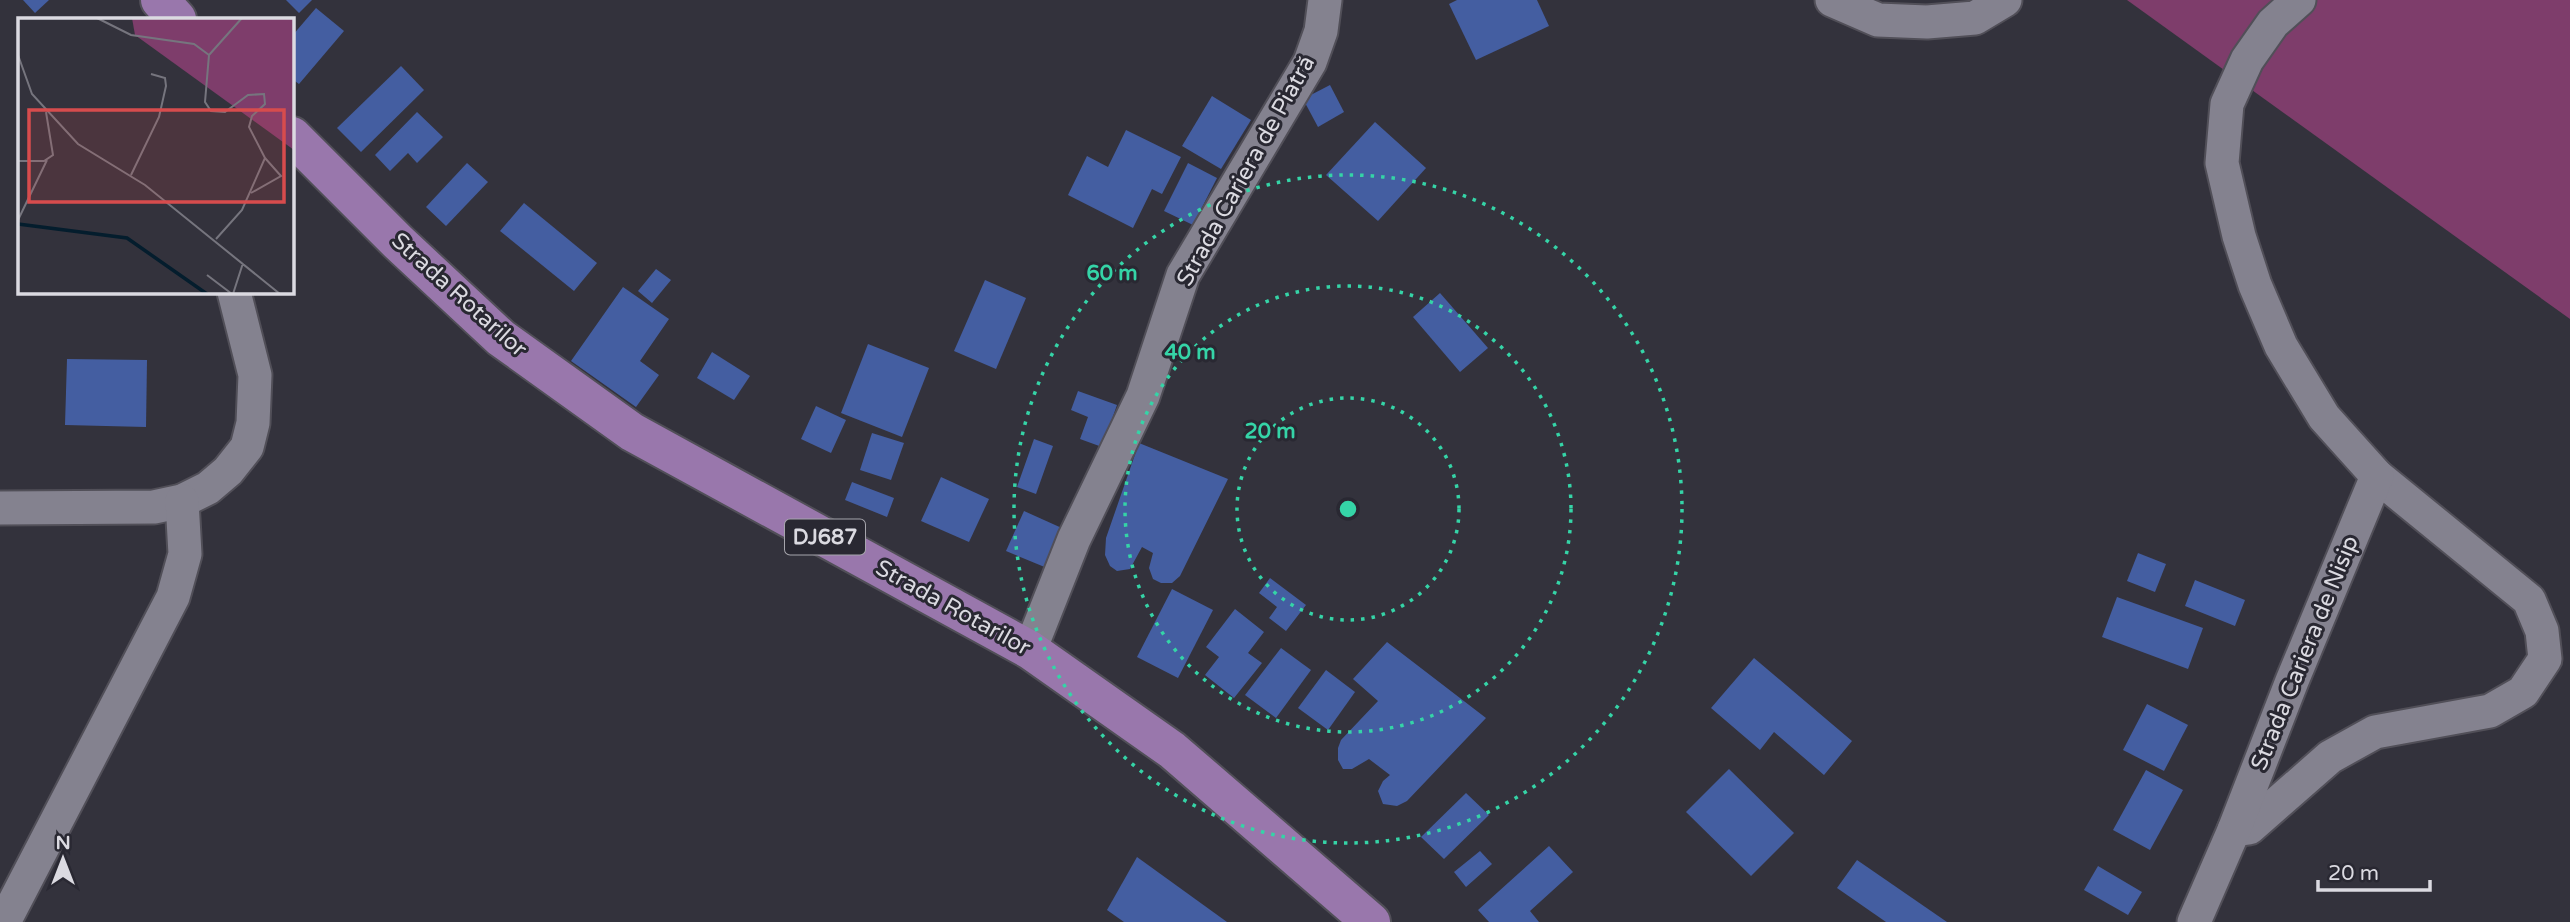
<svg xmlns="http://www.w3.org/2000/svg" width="2570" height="922" font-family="'Varela Round',sans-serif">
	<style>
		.green { fill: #7e3d6b }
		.building { fill: #445ea1 }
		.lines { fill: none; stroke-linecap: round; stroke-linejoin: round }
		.minor-casing { stroke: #514f58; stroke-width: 37 }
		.primary-casing { stroke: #514f58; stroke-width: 42 }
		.minor { stroke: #84828f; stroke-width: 33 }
		.primary { stroke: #9977ac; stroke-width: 38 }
		.ring { fill: none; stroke: #35d4a7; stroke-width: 3.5; stroke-dasharray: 3.5 7 }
		.labels { text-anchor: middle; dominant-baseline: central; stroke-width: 6; stroke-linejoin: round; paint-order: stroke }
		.shield { fill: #292832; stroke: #a6a5ac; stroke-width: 2 }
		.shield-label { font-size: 21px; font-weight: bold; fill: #dbdae1 }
		.street-label { font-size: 23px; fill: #dbdae1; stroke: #292832 }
		.inset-river { fill: none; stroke: #041d2d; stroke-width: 3.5 }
		.inset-road { fill: none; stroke: #76757e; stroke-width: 2 }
		.view { fill: #d74c4d; fill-opacity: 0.15; stroke: #d74c4d; stroke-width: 3.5 }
		.inset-edge { fill: none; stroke: #dbdae1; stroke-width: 3.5 }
		.centre { fill: #35d4a7; stroke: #292832; stroke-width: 3.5 }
		.ring-label { font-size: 21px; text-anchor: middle; font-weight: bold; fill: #35d4a7; stroke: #292832; stroke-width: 6; stroke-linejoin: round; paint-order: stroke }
	</style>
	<rect width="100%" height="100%" fill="#33323c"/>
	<path class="green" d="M2127,0H2570V319Z"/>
	<g class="building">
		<path d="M23,0H49L35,13Z"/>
		<path d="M286,0H312L299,13Z"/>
		<path d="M1457,0H1537L1549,26L1476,60L1449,4Z"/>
		<path d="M316,8L344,31L299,84L292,79V36Z"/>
		<path d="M401,66L424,90L361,152L337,128Z"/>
		<path d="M1330,85L1344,112L1318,127L1303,99Z"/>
		<path d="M1212,96L1251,120L1221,169L1182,146Z"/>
		<path d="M417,112L443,137L417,163L408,153L390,171L375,155Z"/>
		<path d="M1375,122L1426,168L1378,221L1326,175Z"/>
		<path d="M1126,130L1181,157L1162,194L1152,189L1133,228L1068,195L1087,156L1108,167Z"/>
		<path d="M467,163L488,182L446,226L426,207Z"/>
		<path d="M1188,163L1217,178L1193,225L1164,211Z"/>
		<path d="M524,203L597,263L574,291L500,231Z"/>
		<path d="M656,269L671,280L652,303L638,291Z"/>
		<path d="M985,280L1026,298L996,369L954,351Z"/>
		<path d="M623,287L669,319L640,361L659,375L636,407L571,361Z"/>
		<path d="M1440,293L1488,348L1460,372L1413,317Z"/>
		<path d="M868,344L929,368L902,437L841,413Z"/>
		<path d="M712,352L750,376L734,400L697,378Z"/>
		<path d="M67,359L147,360L146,427L65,425Z"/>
		<path d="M1078,391L1117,405L1102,447L1080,439L1088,417L1071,410Z"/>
		<path d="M816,406L846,420L831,453L801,439Z"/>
		<path d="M872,433L904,443L891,480L860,470Z"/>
		<path d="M1034,439L1053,446L1036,494L1017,487Z"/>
		<path d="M1139,443L1228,479L1180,576L1172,583H1161L1153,579L1149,568L1153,553L1142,547L1130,569L1117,571L1110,566L1105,555L1106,538Z"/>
		<path d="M941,477L989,499L969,542L921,521Z"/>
		<path d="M852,482L894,498L887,517L845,500Z"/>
		<path d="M1024,511L1064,529L1047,568L1006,551Z"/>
		<path d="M2138,553L2166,564L2155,592L2127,581Z"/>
		<path d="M1270,578L1306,605L1286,631L1269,618L1277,607L1259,593Z"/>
		<path d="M2195,580L2245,600L2235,626L2185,606Z"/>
		<path d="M1172,589L1213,610L1178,678L1137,657Z"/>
		<path d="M2117,597L2203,628L2188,669L2102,637Z"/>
		<path d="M1235,609L1264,632L1248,653L1262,663L1234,698L1205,675L1219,657L1206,647Z"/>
		<path d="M1387,642L1486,718L1407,801L1397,806L1383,804L1378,791L1383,781L1390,775L1369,759L1352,769H1343L1338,760V748L1341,740L1378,701L1353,679Z"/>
		<path d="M1281,648L1311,670L1276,718L1245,695Z"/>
		<path d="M1754,658L1852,741L1824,775L1774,732L1760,750L1711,708Z"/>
		<path d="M1326,670L1355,692L1328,730L1298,708Z"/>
		<path d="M2147,704L2188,725L2164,771L2123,750Z"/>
		<path d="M1729,769L1794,833L1751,876L1686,812Z"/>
		<path d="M2146,770L2183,790L2150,850L2113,830Z"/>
		<path d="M1466,793L1489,815L1444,859L1421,837Z"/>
		<path d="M1549,846L1573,872L1530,911L1539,922H1489L1478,910Z"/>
		<path d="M1480,851L1492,864L1466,887L1454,872Z"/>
		<path d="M1137,857L1227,922H1124L1107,910Z"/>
		<path d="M1857,860L1947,922H1886L1837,888Z"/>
		<path d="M2098,866L2142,892L2128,915L2084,890Z"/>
	</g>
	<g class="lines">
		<defs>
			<g id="minor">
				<path d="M1832,0L1878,20L1927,22L1975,18L2005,0"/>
				<path d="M0,508L154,507L182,501L208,488L228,471L247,447L253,423L255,375L234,292"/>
				<path d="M1030,650L1074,539L1143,396L1183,275L1310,62L1321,31L1325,0"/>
				<path d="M2234,830L2249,828L2330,757L2375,732L2490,711L2523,692L2545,659L2542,631L2529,600L2377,476"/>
				<path d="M4,922L173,597L185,554L182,501"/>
				<path d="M2194,922L2234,830L2292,681L2377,476L2324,417L2281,346L2255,285L2239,236L2222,163L2227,104L2247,60L2273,23L2299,0"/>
			</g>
			<g id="primary">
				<path d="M160,0L177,19"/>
				<path d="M292,136L398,242L501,338L632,432L1030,650L1172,750L1371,922"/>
			</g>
		</defs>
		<use href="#minor" class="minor-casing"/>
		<use href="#primary" class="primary-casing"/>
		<use href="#minor" class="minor"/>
		<use href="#primary" class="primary"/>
	</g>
	<g class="ring">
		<circle cx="1348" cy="509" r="111"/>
		<circle cx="1348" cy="509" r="223"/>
		<circle cx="1348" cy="509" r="334"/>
	</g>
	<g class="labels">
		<rect class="shield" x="785" y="519.5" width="80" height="35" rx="5"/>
		<g class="shield-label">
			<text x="825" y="537">DJ687</text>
		</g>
		<g class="street-label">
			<text transform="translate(1246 171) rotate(-61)">Strada Cariera de Piatră</text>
			<text transform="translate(459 295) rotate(42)">Strada Rotarilor</text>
			<text transform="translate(953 608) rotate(29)">Strada Rotarilor</text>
			<text transform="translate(2305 653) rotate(-68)">Strada Cariera de Nisip</text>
		</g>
	</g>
	<g transform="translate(18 18)">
		<rect width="276" height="276" fill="#33323c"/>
		<path d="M114,0H276V132L117,17Z" fill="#7e3d6b"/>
		<path class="inset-river" d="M0,206L109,220L189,276"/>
		<path class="inset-road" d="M79,0L113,17L176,26L191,37M0,37L14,76L60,126L127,167L262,276M0,143H26L35,137L28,94M113,157L141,99L148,68L147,60L133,56M233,175L263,158L247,140M0,202L29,142M198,221L224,192L247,140L231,109L234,98L247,86L246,76L230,77L207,94L193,93L187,84L191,37L224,0M189,257L214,276M215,276L225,245"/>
		<path class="view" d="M11,92H266V184H11Z"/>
		<rect width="276" height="276" class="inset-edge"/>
	</g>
	<circle cx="1348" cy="509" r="10" class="centre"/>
	<g class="ring-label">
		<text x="1112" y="280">60 m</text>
		<text x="1190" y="359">40 m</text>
		<text x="1270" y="438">20 m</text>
	</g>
	<g transform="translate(63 859)" stroke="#292832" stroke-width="5" paint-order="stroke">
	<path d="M0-5L12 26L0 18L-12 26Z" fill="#dbdae1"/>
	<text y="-10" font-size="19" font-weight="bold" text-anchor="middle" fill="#dbdae1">N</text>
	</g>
	<path d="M2318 880v10h112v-10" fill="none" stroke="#dbdae1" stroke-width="3.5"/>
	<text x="2328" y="880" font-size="21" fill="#dbdae1" stroke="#292832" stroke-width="5" paint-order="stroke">20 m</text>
</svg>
